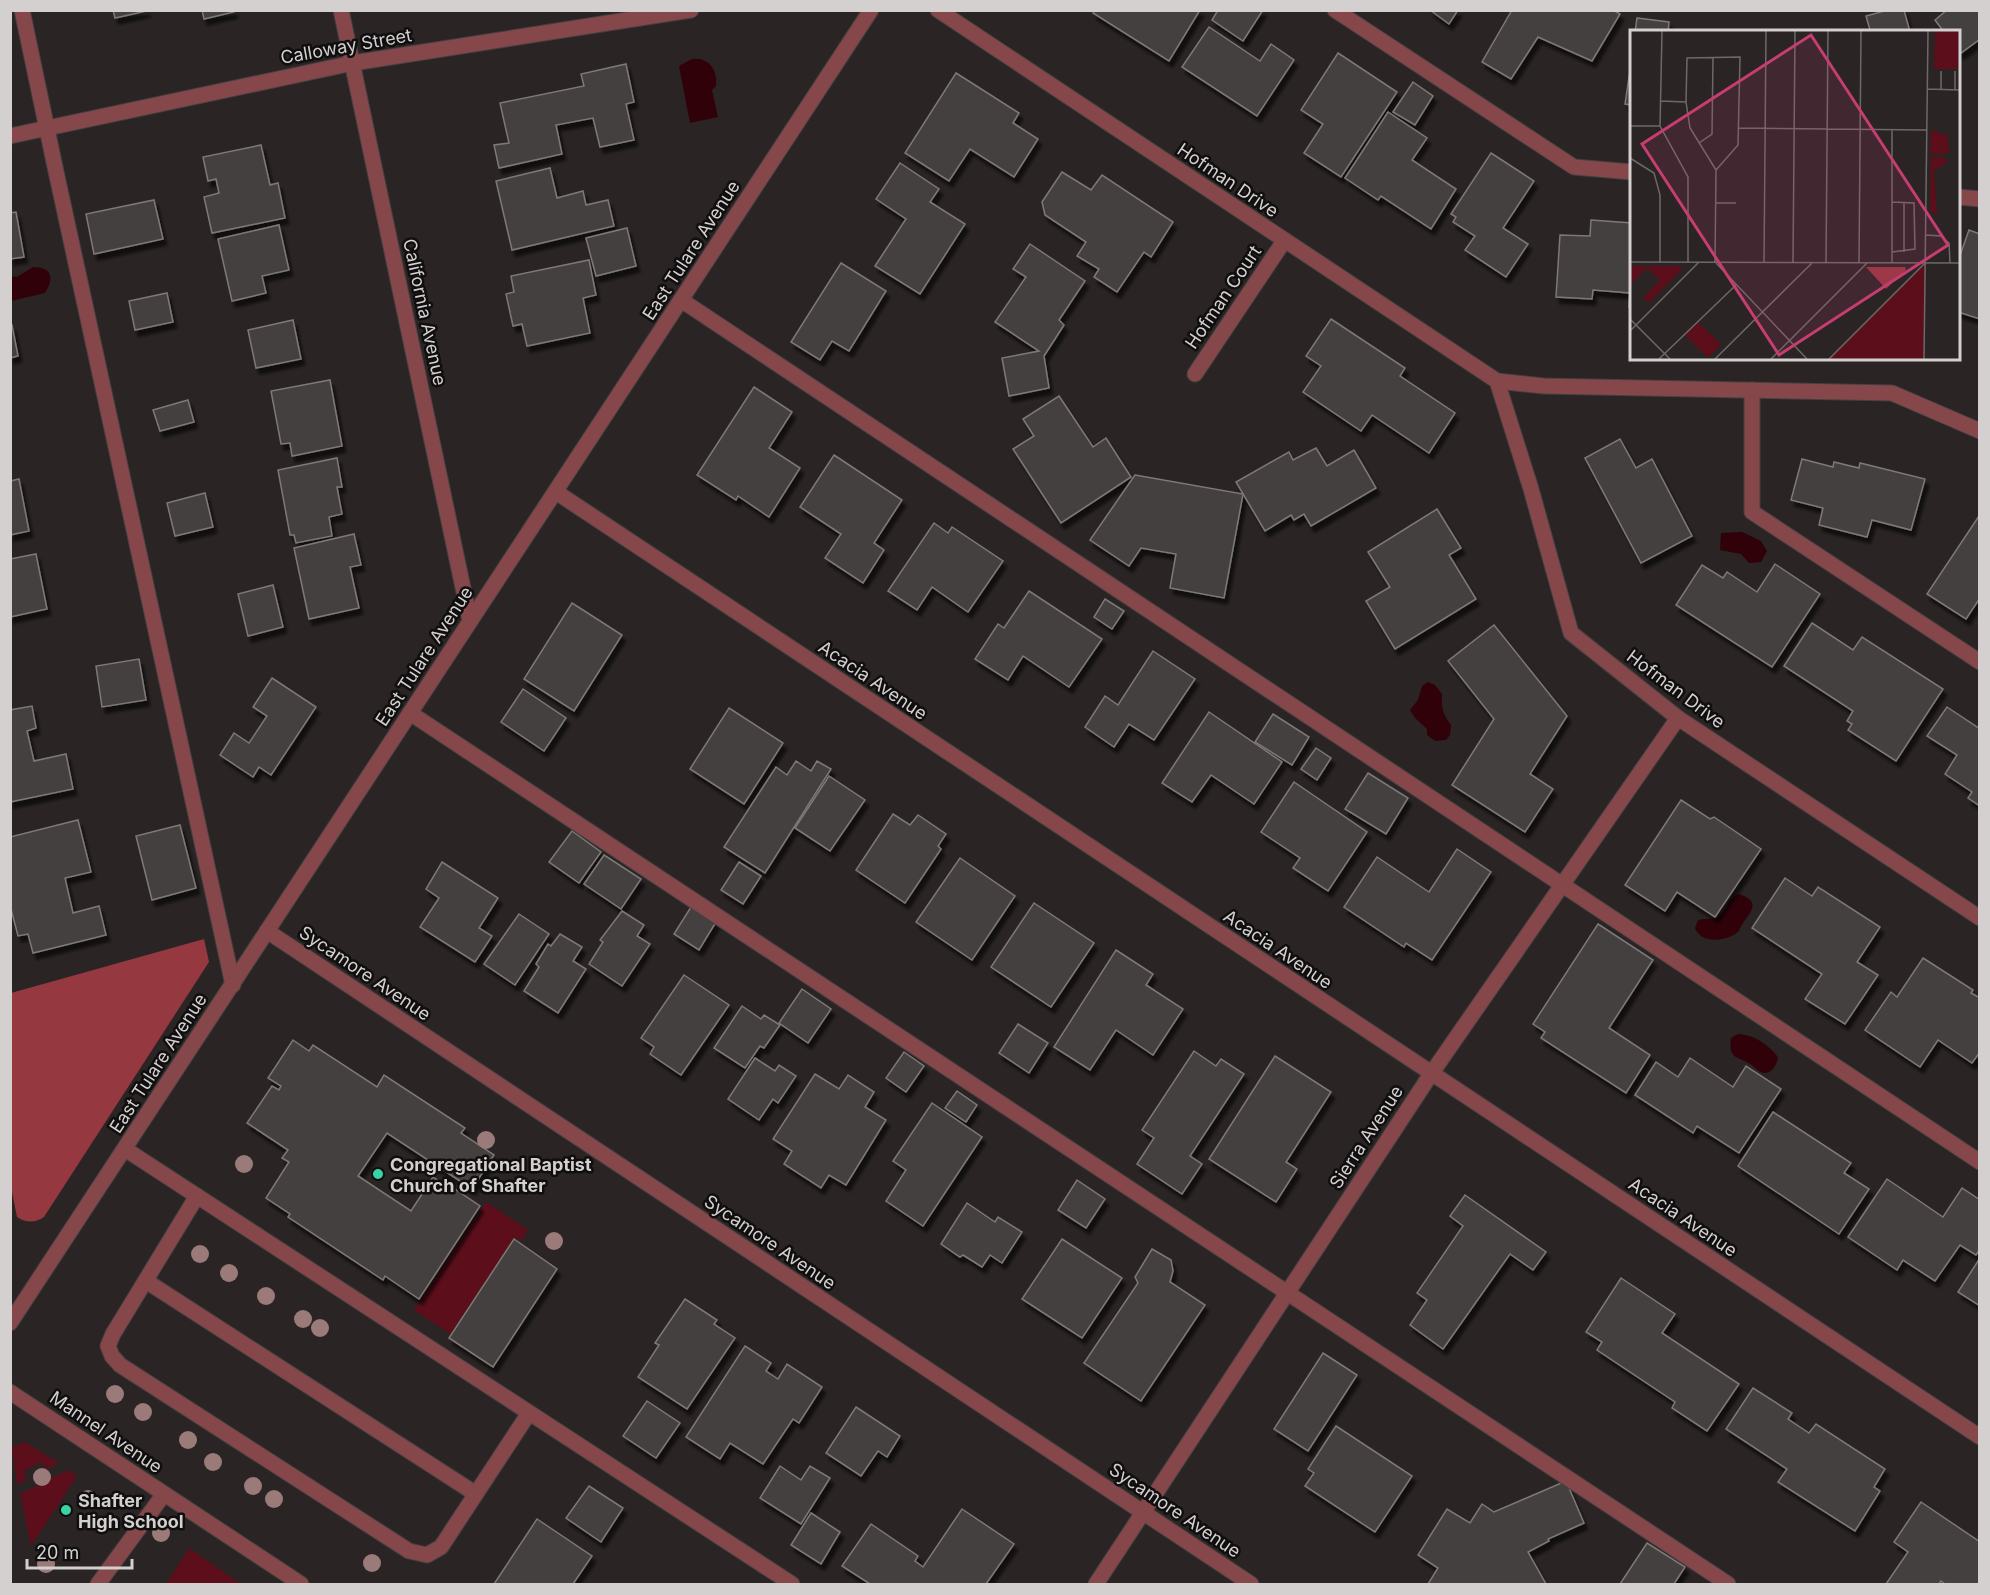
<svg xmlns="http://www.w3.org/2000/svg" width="1990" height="1595" font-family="Inter,sans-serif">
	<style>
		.green { fill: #5c0e1b }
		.forest { fill: #953840 }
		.water { fill: #300108 }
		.building { fill: #453f3f; stroke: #7f7877; stroke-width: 1.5; filter: url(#shadow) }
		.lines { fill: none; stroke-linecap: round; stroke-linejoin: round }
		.service-casing { stroke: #454040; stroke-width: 17 }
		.minor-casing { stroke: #454040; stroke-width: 17 }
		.tertiary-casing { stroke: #454040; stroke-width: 17 }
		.service { stroke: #85474a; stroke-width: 15 }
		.minor { stroke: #85474a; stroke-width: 15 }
		.tertiary { stroke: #85474a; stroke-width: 15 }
		.tree { fill: #9b7a7a }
		.poi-dot { fill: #39d4a5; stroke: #100e0e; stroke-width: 2 }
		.labels { text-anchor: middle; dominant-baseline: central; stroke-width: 5; stroke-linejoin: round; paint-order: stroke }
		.street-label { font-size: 18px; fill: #d4d0d0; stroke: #100e0e }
		.poi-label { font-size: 18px; font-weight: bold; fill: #d4d0d0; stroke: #100e0e; text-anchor: start }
		.inset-road { fill: none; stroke: #6e6969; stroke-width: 1.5 }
		.view { fill: #c63d72; fill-opacity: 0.15; stroke: #c63d72; stroke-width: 3 }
		.inset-edge { fill: none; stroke: #d4d0d0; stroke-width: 3 }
	</style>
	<defs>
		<filter id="shadow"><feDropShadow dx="3.5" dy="6" stdDeviation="1.5" flood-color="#0009"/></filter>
	</defs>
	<rect width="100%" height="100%" fill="#2a2424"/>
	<g class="green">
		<path d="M486,1202L528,1230L521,1241L515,1237L450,1334L414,1310Z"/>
		<path d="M25,1442L59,1463L47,1469L41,1462L24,1471L27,1480L17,1484L12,1447Z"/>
		<path d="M68,1470L77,1476L31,1546L20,1494Z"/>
		<path d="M189,1548L241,1584H166Z"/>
	</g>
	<path class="forest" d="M204,939L209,962L44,1217C35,1223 26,1223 17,1217L10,1182L11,993Z"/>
	<g class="water">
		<path d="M692,59C709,57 718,70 716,86L712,90L718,117L690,123L679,66Z"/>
		<path d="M33,267C53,267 54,279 45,293L11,301V276L17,277Z"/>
		<path d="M1742,532L1761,541L1767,551L1761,562L1749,563L1741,554L1720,550L1721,533Z"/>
		<path d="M1428,682L1435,685L1442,694C1441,707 1443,715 1451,725L1450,735L1446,740L1435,741L1427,735V729L1415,718L1410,710L1418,700L1422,686Z"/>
		<path d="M1739,894C1767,903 1744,916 1739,931C1729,941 1701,945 1695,928L1698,920C1705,918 1713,920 1718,917C1728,911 1727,898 1739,894Z"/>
		<path d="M1738,1034C1755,1035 1767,1044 1778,1057C1777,1065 1770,1078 1759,1071C1756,1069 1754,1067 1752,1065C1738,1056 1728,1060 1731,1038Z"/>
	</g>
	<g class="building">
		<path d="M113,10H147V11L115,18Z"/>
		<path d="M202,10H234V12L204,19Z"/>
		<path d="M1095,10H1200L1169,61L1093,13Z"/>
		<path d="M1218,10H1263L1243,41L1212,20Z"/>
		<path d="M1430,10H1458L1449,24Z"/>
		<path d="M1512,10H1613L1620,14L1592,61L1538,37L1511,79L1482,62Z"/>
		<path d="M1888,10H1904L1910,32H1863L1870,30L1866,16Z"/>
		<path d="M1947,10H1980V39L1961,53L1958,51V32H1944L1935,20Z"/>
		<path d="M1637,18L1669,22L1668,32H1635Z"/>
		<path d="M1209,27L1260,61L1271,44L1294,60L1257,116L1182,67Z"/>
		<path d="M1338,53L1397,92L1341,177L1304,153L1323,124L1301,110Z"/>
		<path d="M1632,57V105L1625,104Z"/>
		<path d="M626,64L634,102L626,104L634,140L600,147L593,118L556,125L562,154L499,168L494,145L509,143L500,103L584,86L581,74Z"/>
		<path d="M956,73L1019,113L1013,123L1038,139L1014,177L970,149L949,181L905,153Z"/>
		<path d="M1413,82L1433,96L1415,125L1393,112Z"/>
		<path d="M1388,112L1427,138L1412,160L1456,189L1431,229L1381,196L1378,200L1345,178Z"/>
		<path d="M261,145L270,185L278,183L285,218L212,233L204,197L219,193L216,179L208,181L203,157Z"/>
		<path d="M1491,153L1534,181L1503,228L1528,244L1506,277L1465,250L1475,236L1453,222L1456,217L1451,214Z"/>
		<path d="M900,163L939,189L930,202L965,224L920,294L875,266L906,219L876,199Z"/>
		<path d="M550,168L557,198L583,191L586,205L608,200L614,226L512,250L496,181Z"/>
		<path d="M1062,172L1091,190L1102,175L1173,222L1151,257L1144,252L1117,292L1094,277L1099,269L1077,256L1086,242L1045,215L1042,202Z"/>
		<path d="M154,200L163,239L94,254L86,214Z"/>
		<path d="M16,212L24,257L10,259V213Z"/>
		<path d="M1591,220L1632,223V307H1629L1630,293L1593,290L1592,299L1556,297L1560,235L1590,236Z"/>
		<path d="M279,225L289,270L262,276L266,293L232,301L218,239Z"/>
		<path d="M627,228L636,266L596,276L586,238Z"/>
		<path d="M1969,230L1980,234V319L1958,312V261Z"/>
		<path d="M1030,244L1085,281L1059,320L1064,325L1044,356L1049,388L1009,396L1002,358L1039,351L995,322L1026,277L1013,269Z"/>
		<path d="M589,260L596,295L583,298L590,333L527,346L522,324L513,326L506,294L514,292L511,276Z"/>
		<path d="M841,263L886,291L849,351L832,341L820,360L791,342Z"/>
		<path d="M167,293L173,322L135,330L129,301Z"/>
		<path d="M1331,319L1405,368L1400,376L1455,413L1429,453L1372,415L1361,431L1303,392L1321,366L1306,356Z"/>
		<path d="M293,320L301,359L256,368L248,330Z"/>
		<path d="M12,325L18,356L10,358V326Z"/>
		<path d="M330,380L342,446L292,456L290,443L281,444L271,391Z"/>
		<path d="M754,387L792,412L769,448L800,468L769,517L738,496L736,500L697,475Z"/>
		<path d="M1059,396L1093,447L1106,438L1131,477L1061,523L1013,449L1034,436L1023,419Z"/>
		<path d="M188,400L194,422L160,431L153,410Z"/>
		<path d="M1620,439L1636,468L1652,459L1692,536L1641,563L1585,458Z"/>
		<path d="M1316,448L1327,466L1354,450L1376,488L1311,526L1304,514L1294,520L1291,515L1265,531L1236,482L1289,452L1293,460Z"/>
		<path d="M834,455L902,500L874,543L884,550L863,583L825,558L841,534L800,507Z"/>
		<path d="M337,458L342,487H337L342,514L329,517L332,536L296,543L294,535H290L278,470Z"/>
		<path d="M1802,459L1833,467L1834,462L1859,468L1860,463L1925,479L1911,530L1872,520L1867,537L1819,525L1823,508L1791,500Z"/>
		<path d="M1135,475L1243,494L1224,598L1170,588L1176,554L1141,548L1129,566L1090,540Z"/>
		<path d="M19,479L29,531L10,535V481Z"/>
		<path d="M205,493L213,527L175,536L167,503Z"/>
		<path d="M1437,509L1461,548L1449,555L1476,599L1395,649L1366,601L1390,587L1368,552Z"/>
		<path d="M1979,516L1980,598L1966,619L1927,594Z"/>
		<path d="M934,523L948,533L952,527L1003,561L968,612L932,587L917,610L888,591Z"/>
		<path d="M354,534L361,565L350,567L359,608L309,619L294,548Z"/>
		<path d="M36,554L47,609L10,617V559Z"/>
		<path d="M1775,564L1820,594L1772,667L1676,605L1702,565L1723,578L1727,572L1757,592Z"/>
		<path d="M273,585L283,627L248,636L238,594Z"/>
		<path d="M1029,591L1102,639L1069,687L1023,656L1008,680L975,659L998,624L1004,628Z"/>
		<path d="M1105,599L1124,611L1112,629L1094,617Z"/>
		<path d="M572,603L622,635L574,711L524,679Z"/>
		<path d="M1812,623L1853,650L1862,637L1943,689L1896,761L1848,730L1852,724L1847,721L1853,711L1784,666Z"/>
		<path d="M1494,625L1567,716L1530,774L1553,789L1525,832L1452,785L1494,719L1448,661Z"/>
		<path d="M1153,651L1195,679L1154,740L1129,724L1114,747L1085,727L1105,696L1118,705Z"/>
		<path d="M139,659L146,700L102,707L96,666Z"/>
		<path d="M272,678L316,707L271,775L259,767L253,777L220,755L234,733L249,743L267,716L253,707Z"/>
		<path d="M523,689L566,718L544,751L501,722Z"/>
		<path d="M32,706L36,728L27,731L34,761L66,754L73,789L10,802V710Z"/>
		<path d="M1947,707L1980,729V806L1968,798L1972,792L1945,774L1957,755L1927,736Z"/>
		<path d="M729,708L783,743L744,804L690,769Z"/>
		<path d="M1209,712L1282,762L1254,804L1211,775L1192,802L1162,783Z"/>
		<path d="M1273,714L1309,737L1292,765L1255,742Z"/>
		<path d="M1316,748L1331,758L1317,780L1301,769Z"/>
		<path d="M796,761L811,771L817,761L831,769L765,873L724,847L776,767L787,775Z"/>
		<path d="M1368,773L1408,798L1386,834L1345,809Z"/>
		<path d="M829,776L865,800L830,851L795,828Z"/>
		<path d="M1294,782L1367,832L1328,891L1293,868L1300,858L1261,832Z"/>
		<path d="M1681,800L1710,819L1714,817L1761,849L1715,917L1677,892L1665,911L1625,885Z"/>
		<path d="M893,814L910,825L918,815L946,834L938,846L941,849L905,903L856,870Z"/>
		<path d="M78,820L91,872L65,878L73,913L99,906L106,935L33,953L28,934L18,936L10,905V837Z"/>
		<path d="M180,825L196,888L152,900L136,836Z"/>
		<path d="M572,831L601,852L579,883L549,862Z"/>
		<path d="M1457,849L1491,872L1432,960L1406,943L1404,947L1344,907L1377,857L1429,892Z"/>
		<path d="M604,855L641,879L621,909L584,884Z"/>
		<path d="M960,858L1015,896L972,960L916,922Z"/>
		<path d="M442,862L498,898L479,928L492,936L475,962L420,927L439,898L426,889Z"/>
		<path d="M739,862L761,876L743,904L721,890Z"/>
		<path d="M1785,878L1812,896L1818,887L1880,927L1857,962L1878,975L1845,1024L1805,999L1822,974L1752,928Z"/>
		<path d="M1034,903L1094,943L1051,1007L991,967Z"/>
		<path d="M691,907L716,922L699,950L674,934Z"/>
		<path d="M622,911L644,925L637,936L650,944L622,986L589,964L603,942L600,940Z"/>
		<path d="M519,914L549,934L515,985L484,964Z"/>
		<path d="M1598,924L1653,960L1609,1028L1650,1055L1626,1093L1541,1038L1545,1032L1533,1024Z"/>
		<path d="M560,934L582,947L573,961L586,969L558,1013L524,991L539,967L536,964L548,944L551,946Z"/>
		<path d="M1116,950L1153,974L1146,985L1183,1009L1153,1055L1116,1030L1090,1070L1054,1047Z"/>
		<path d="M1923,958L1973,990L1971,993L1980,998V1052L1972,1063L1938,1040L1920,1067L1865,1030L1891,992L1897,997Z"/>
		<path d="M684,975L729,1005L681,1075L650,1054L654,1047L641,1038Z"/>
		<path d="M802,989L831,1009L808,1043L779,1023Z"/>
		<path d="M742,1006L761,1019L764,1015L780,1025L764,1048L760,1046L745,1068L714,1048Z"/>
		<path d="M1018,1024L1048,1043L1029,1073L999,1053Z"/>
		<path d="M293,1040L309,1051L313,1045L377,1087L384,1075L465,1128L461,1133L494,1155L472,1189L387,1133L358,1176L411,1211L433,1177L442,1183L443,1181L480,1206L419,1299L385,1276L383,1280L288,1217L290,1214L266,1198L289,1162L282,1158L288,1150L247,1123L272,1086L279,1090L281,1086L268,1078Z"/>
		<path d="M1194,1051L1216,1066L1221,1059L1244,1074L1190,1156L1202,1164L1182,1194L1137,1164L1154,1138L1142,1130Z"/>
		<path d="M904,1052L924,1066L906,1092L886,1078Z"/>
		<path d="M1275,1056L1331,1092L1286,1162L1297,1169L1276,1202L1209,1159Z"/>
		<path d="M755,1058L775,1071L779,1065L796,1076L778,1103L773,1099L759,1120L728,1099Z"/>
		<path d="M1690,1058L1733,1087L1746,1066L1781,1089L1739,1153L1697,1126L1693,1133L1635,1095L1656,1062L1678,1077Z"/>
		<path d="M815,1074L839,1089L848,1075L874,1092L865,1107L886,1120L846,1185L829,1175L821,1188L784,1164L792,1151L773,1139Z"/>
		<path d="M957,1091L977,1105L966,1122L945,1108Z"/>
		<path d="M932,1103L982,1137L923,1226L886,1201L906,1170L893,1161Z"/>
		<path d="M1773,1112L1851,1163L1844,1173L1869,1189L1839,1234L1738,1166Z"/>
		<path d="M1887,1179L1943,1217L1962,1188L1980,1200V1249L1976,1255L1960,1245L1935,1281L1903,1260L1897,1270L1848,1237Z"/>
		<path d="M1077,1180L1105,1199L1086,1228L1058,1210Z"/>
		<path d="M1465,1195L1546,1252L1533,1270L1510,1254L1443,1349L1410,1325L1427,1300L1417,1293L1463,1226L1450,1216Z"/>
		<path d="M967,1203L995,1222L998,1217L1022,1232L1002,1263L990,1255L982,1267L963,1255L960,1257L941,1244Z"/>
		<path d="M514,1239L557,1269L493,1367L449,1338Z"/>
		<path d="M1062,1239L1122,1278L1082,1338L1022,1299Z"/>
		<path d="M1152,1249L1171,1260L1173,1271L1170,1282L1205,1305L1141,1401L1084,1363L1138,1283L1135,1277Z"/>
		<path d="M1980,1258V1306L1958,1292Z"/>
		<path d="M1621,1278L1675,1314L1662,1333L1739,1384L1707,1431L1672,1408L1675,1402L1597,1350L1602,1342L1586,1332Z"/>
		<path d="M685,1299L717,1320L714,1324L735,1338L687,1409L638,1377L659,1345L655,1343Z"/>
		<path d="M745,1346L771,1363L766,1371L778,1379L787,1364L822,1387L799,1423L793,1419L763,1464L730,1443L720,1459L686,1437Z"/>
		<path d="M1323,1353L1357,1375L1308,1451L1274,1429Z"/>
		<path d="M1753,1388L1792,1413L1788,1419L1809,1433L1816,1424L1885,1469L1874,1487L1880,1491L1855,1531L1778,1482L1787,1469L1726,1429Z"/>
		<path d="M647,1401L680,1423L656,1458L623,1436Z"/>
		<path d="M856,1407L900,1436L887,1457L878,1451L861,1476L826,1453Z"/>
		<path d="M1336,1426L1412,1476L1375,1532L1305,1486L1314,1473L1308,1469Z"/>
		<path d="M780,1466L801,1480L810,1466L830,1478L801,1524L760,1498Z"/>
		<path d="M1566,1481L1584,1523L1548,1539L1549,1541L1528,1552L1546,1584H1428L1438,1568L1418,1555L1447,1509L1470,1523L1482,1504L1494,1512Z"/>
		<path d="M589,1486L623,1508L601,1542L566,1518Z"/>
		<path d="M1921,1502L1980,1542V1584H1945L1941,1581L1939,1584H1886L1908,1552L1894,1542Z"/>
		<path d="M962,1509L1014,1544L986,1584H870L842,1566L871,1524L918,1556L915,1561L923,1567Z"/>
		<path d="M811,1513L840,1532L821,1564L791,1545Z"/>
		<path d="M537,1519L592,1556L573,1584H494Z"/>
		<path d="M1647,1543L1685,1567L1674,1584H1620Z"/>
	</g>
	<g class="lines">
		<defs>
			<g id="service">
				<path d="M22,10L55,167L233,985"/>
				<path d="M1335,10L1574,167L1632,172"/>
				<path d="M1958,197L1980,199"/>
				<path d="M681,300L1980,1162"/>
				<path d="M1752,390V512L1980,662"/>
				<path d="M410,713L1728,1584"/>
				<path d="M125,1149L792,1584"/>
				<path d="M197,1196L113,1334L108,1346L112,1356L120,1365L409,1551L427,1555L441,1547L529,1413"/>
				<path d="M146,1281L476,1494"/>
				<path d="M98,1584L164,1494"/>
			</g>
			<g id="minor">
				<path d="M341,10L470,621"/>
				<path d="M938,10L1497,381L1531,489L1571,633L1678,718L1980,918"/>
				<path d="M10,136L353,63L691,10"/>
				<path d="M1195,374L1284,241"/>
				<path d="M1497,381L1544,386L1892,393L1980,431"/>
				<path d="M556,492L1980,1437"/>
				<path d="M267,931L1251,1584"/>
				<path d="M10,1392L301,1584"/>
				<path d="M1096,1584L1431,1074L1678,718"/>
			</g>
			<path id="tertiary" d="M10,1323L871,10"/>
		</defs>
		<use href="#service" class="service-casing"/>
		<use href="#minor" class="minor-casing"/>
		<use href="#tertiary" class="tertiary-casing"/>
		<use href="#service" class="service"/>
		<use href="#minor" class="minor"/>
		<use href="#tertiary" class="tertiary"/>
	</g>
	<g class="tree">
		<circle cx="486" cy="1140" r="9"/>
		<circle cx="244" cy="1164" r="9"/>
		<circle cx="554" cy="1241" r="9"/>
		<circle cx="200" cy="1254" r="9"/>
		<circle cx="229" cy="1273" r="9"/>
		<circle cx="266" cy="1296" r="9"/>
		<circle cx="303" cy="1319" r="9"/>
		<circle cx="320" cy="1328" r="9"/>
		<circle cx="115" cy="1394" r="9"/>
		<circle cx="143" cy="1412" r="9"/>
		<circle cx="188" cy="1440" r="9"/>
		<circle cx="213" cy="1462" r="9"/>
		<circle cx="42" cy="1477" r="9"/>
		<circle cx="253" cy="1486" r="9"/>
		<circle cx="88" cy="1499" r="9"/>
		<circle cx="274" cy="1499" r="9"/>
		<circle cx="161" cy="1533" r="9"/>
		<circle cx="372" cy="1563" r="9"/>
		<circle cx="46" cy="1564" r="9"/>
	</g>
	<g class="poi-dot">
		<circle cx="378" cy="1174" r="6"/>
		<circle cx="66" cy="1510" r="6"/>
	</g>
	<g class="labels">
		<g class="street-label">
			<text transform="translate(346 46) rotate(-10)">Calloway Street</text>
			<text transform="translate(1228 180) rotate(34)">Hofman Drive</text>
			<text transform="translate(691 250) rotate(-57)">East Tulare Avenue</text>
			<text transform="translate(1223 297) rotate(-56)">Hofman Court</text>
			<text transform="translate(425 312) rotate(78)">California Avenue</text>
			<text transform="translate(424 656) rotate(-57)">East Tulare Avenue</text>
			<text transform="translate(873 680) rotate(34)">Acacia Avenue</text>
			<text transform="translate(1676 689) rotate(37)">Hofman Drive</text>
			<text transform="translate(1278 949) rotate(34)">Acacia Avenue</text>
			<text transform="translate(365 973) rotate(34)">Sycamore Avenue</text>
			<text transform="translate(158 1063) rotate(-57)">East Tulare Avenue</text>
			<text transform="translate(1366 1137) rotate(-57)">Sierra Avenue</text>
			<text transform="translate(1683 1217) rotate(34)">Acacia Avenue</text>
			<text transform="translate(770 1242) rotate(34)">Sycamore Avenue</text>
			<text transform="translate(106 1432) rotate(34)">Mannel Avenue</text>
			<text transform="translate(1175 1510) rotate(34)">Sycamore Avenue</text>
		</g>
		<g class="poi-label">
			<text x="390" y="1164">Congregational Baptist<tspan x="390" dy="21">Church of Shafter</tspan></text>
			<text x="78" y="1500">Shafter<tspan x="78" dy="21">High School</tspan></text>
		</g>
	</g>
	<g transform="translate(1630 30)">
		<rect width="330" height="330" fill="#2a2424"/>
		<path d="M305,1H329L328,39H304ZM301,100L317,105L319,121L315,124H300ZM301,127H314L318,131L304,141L307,185L300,180ZM295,233L294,329H199ZM0,236H49L52,239L19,273L13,268L30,250L17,238L0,255ZM68,292L91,314L78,328L55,305Z" fill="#5c0e1b"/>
		<path d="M236,237H275L276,240L256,259Z" fill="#953840"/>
		<path class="inset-road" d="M32,1L30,96L58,147V232M311,41V59M325,41V60M297,59L330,60M31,71L56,72M0,96H30M109,98L297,100M69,113L82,104L83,28M0,128L24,143L30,165V232M86,140L60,98L56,72L57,28L110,27L108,115L86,140L85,232L177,329M274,172V222M86,173H106M296,205L311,206L319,213L320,233M262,222L285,219L284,173L262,172M0,232L330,233M134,232L136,1M163,232L165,1M196,233L198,1M229,233L231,1M262,233V100M0,289L40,329M0,301L69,232M29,329L106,255M85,329L182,233M141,329L237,233M199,329L295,233M294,329L298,1"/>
		<path class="view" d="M181,5L318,215L149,325L12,114Z"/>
		<rect width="330" height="330" class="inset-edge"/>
	</g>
	<rect width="1990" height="1595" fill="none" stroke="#d4d0d0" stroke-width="24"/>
	<path d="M27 1559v9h105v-9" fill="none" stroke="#d4d0d0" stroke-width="3"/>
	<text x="36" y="1559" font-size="18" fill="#d4d0d0" stroke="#100e0e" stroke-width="4.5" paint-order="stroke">20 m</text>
</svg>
